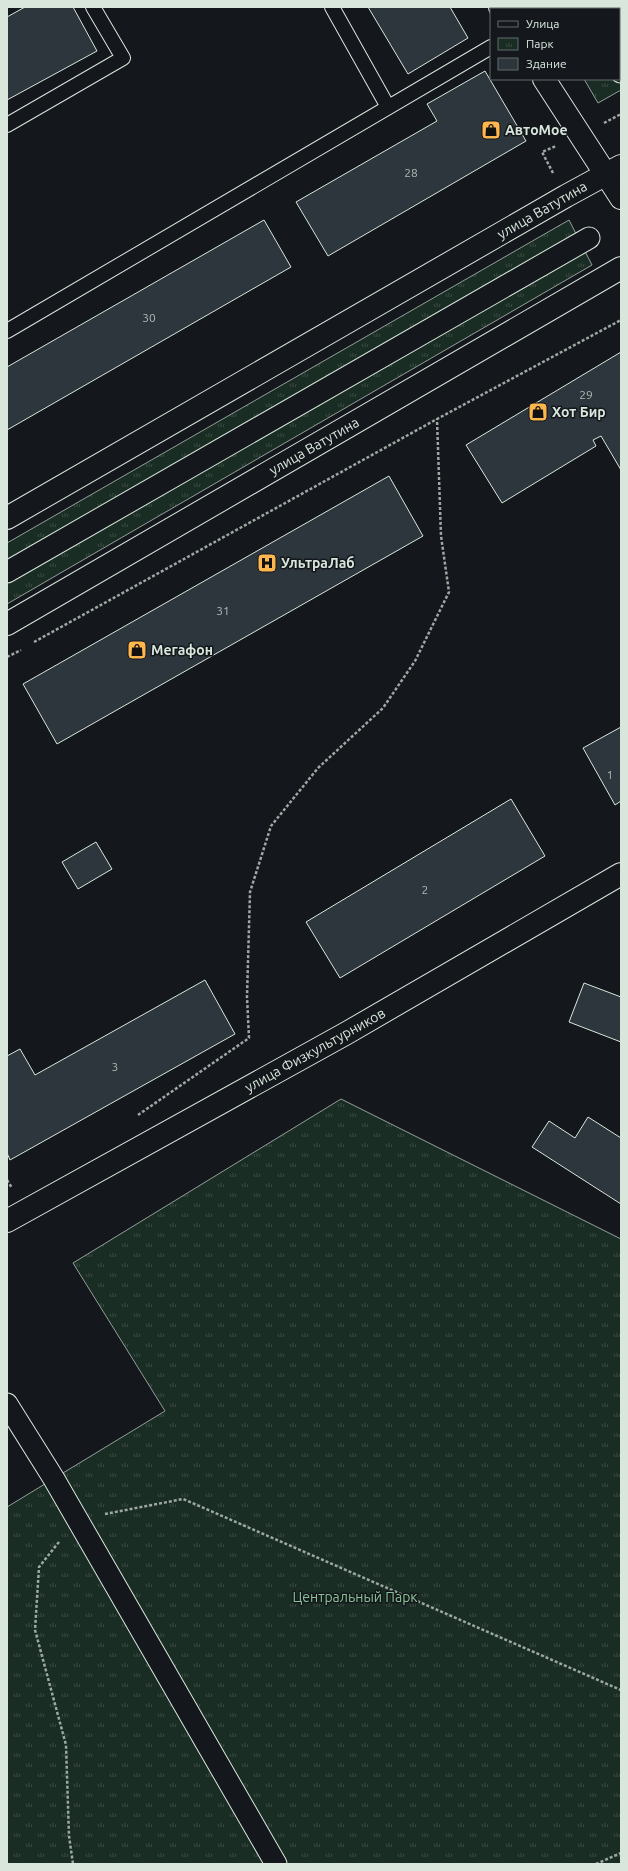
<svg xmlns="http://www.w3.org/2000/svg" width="628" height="1871" font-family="Ubuntu,sans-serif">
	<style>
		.park { fill: url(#park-tufts); stroke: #939e99 }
		.building { fill: #2c363c; stroke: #d8e6dc }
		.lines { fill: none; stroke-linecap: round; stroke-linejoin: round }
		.service-casing { stroke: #d8e6dc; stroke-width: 16 }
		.pedestrian-casing { stroke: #d8e6dc; stroke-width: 23 }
		.minor-casing { stroke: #d8e6dc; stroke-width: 24 }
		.tertiary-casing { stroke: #d8e6dc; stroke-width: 24 }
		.path { stroke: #9da8a2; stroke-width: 2.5; stroke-dasharray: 3 2; stroke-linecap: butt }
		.service { stroke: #14181c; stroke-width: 14 }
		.pedestrian { stroke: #14181c; stroke-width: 21 }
		.minor { stroke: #14181c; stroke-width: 22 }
		.tertiary { stroke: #14181c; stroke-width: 22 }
		.labels { text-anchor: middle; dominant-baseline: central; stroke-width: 3; stroke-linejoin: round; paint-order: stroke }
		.number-label { font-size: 12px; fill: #adbab4 }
		.poi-label { font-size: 14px; font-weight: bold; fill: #d8e6dc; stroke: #14181c; text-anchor: start }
		.street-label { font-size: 14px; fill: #d8e6dc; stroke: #14181c }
		.park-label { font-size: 14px; fill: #8ac095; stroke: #14181c }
	</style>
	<defs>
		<pattern id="park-tufts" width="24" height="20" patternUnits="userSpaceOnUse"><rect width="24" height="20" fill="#1a2d24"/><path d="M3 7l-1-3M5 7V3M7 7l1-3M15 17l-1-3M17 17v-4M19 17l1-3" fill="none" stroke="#3b4b43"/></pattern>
	</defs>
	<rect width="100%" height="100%" fill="#14181c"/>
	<g class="park">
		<path d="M542,7H621V90L598,103L584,79H619V9H543Z"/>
		<path d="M569,220L592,265L7,604V543Z"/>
		<path d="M341,1099L621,1239V1864H7V1507L165,1411L73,1263Z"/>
	</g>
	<g class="building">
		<path d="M25,7H73L97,51L7,100V17Z"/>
		<path d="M368,7H450L468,38L408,74Z"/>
		<path d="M485,71L526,141L328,256L296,202L437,121L427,104Z"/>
		<path d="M264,220L291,267L7,430V367Z"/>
		<path d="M621,352V470L601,436L593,440L596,446L502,503L466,445Z"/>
		<path d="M389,476L423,536L57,744L23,684Z"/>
		<path d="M621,727V801L615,805L583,748Z"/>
		<path d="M511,799L545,856L340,978L306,922Z"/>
		<path d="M96,842L112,869L78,889L62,862Z"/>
		<path d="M205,980L235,1034L10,1160L7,1153V1056L20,1049L35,1075Z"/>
		<path d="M584,983L621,997V1042L569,1022Z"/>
		<path d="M588,1117L621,1138V1204L532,1147L549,1121L575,1138Z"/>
	</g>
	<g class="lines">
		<defs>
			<g id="service">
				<path d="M332,7L388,107"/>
				<path d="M7,125L123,58L93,7"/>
				<path d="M7,331L491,47"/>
			</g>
			<g id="pedestrian">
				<path d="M583,7L584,9"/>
				<path d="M619,69L621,72"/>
				<path d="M7,572L589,238"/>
				<path d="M7,1404L54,1479L276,1864"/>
			</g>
			<g id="minor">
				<path d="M500,7L501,9"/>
				<path d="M544,79L621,198"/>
				<path d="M7,1221L345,1034L621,874"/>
			</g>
			<g id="tertiary">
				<path d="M7,518L566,196L621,166"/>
				<path d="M7,624L621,268"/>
			</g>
		</defs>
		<use href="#service" class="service-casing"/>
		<use href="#pedestrian" class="pedestrian-casing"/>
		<use href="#minor" class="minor-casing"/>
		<use href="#tertiary" class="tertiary-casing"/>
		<g class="path">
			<path d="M604,123L621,114"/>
			<path d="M553,173L542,152L556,146"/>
			<path d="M34,642L437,419L621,320"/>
			<path d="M7,657L21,650"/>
			<path d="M138,1115L249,1038L247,997L250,892L271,826L318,768L383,708L415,661L449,592L441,536L437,419"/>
			<path d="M7,1180L12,1188"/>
			<path d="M105,1514L183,1499L621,1690"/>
			<path d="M59,1542L39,1567L35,1630L66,1745L69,1836L73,1864"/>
			<path d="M596,1864L621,1853"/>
		</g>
		<use href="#service" class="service"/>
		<use href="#pedestrian" class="pedestrian"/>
		<use href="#minor" class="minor"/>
		<use href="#tertiary" class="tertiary"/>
	</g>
	<defs>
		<symbol id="shop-square" viewBox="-11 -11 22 22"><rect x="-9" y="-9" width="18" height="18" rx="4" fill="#ffb74d" stroke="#14181c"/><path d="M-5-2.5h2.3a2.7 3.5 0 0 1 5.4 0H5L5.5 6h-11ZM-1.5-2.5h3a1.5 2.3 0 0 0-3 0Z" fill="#111"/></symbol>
		<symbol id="hospital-square" viewBox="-11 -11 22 22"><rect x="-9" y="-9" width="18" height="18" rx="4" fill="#ffb74d" stroke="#14181c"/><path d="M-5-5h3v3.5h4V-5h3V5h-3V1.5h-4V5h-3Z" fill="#111"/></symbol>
	</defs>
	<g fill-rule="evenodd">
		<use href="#shop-square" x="480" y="119" width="22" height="22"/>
		<use href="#shop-square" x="527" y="401" width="22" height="22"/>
		<use href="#hospital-square" x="256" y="552" width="22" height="22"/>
		<use href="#shop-square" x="126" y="639" width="22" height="22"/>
	</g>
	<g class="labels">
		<g class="number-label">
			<text x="411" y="172">28</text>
			<text x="149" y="317">30</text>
			<text x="586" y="394">29</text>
			<text x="223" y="610">31</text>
			<text x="610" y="774">1</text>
			<text x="425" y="889">2</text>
			<text x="115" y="1066">3</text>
		</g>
		<g class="poi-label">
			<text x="505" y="130">АвтоМое</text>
			<text x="552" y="412">Хот Бир</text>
			<text x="281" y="563">УльтраЛаб</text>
			<text x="151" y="650">Мегафон</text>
		</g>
		<g class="street-label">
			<text transform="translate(542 210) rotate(-30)">улица Ватутина</text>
			<text transform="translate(314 446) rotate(-30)">улица Ватутина</text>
			<text transform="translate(315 1050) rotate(-29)">улица Физкультурников</text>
		</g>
		<g class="park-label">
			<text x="355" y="1597">Центральный Парк</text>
		</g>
	</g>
	<rect width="628" height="1871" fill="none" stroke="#d8e6dc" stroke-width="16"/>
	<rect x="490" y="8" width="130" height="72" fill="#14181c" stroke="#626a69"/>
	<rect x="498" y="21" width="20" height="6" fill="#14181c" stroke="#626a69"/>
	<text x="526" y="28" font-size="12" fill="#d8e6dc">Улица</text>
	<rect x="498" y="38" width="20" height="12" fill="url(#park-tufts)" stroke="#626a69"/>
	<text x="526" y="48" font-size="12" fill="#d8e6dc">Парк</text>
	<rect x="498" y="58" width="20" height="12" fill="#2c363c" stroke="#626a69"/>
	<text x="526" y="68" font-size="12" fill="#d8e6dc">Здание</text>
</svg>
